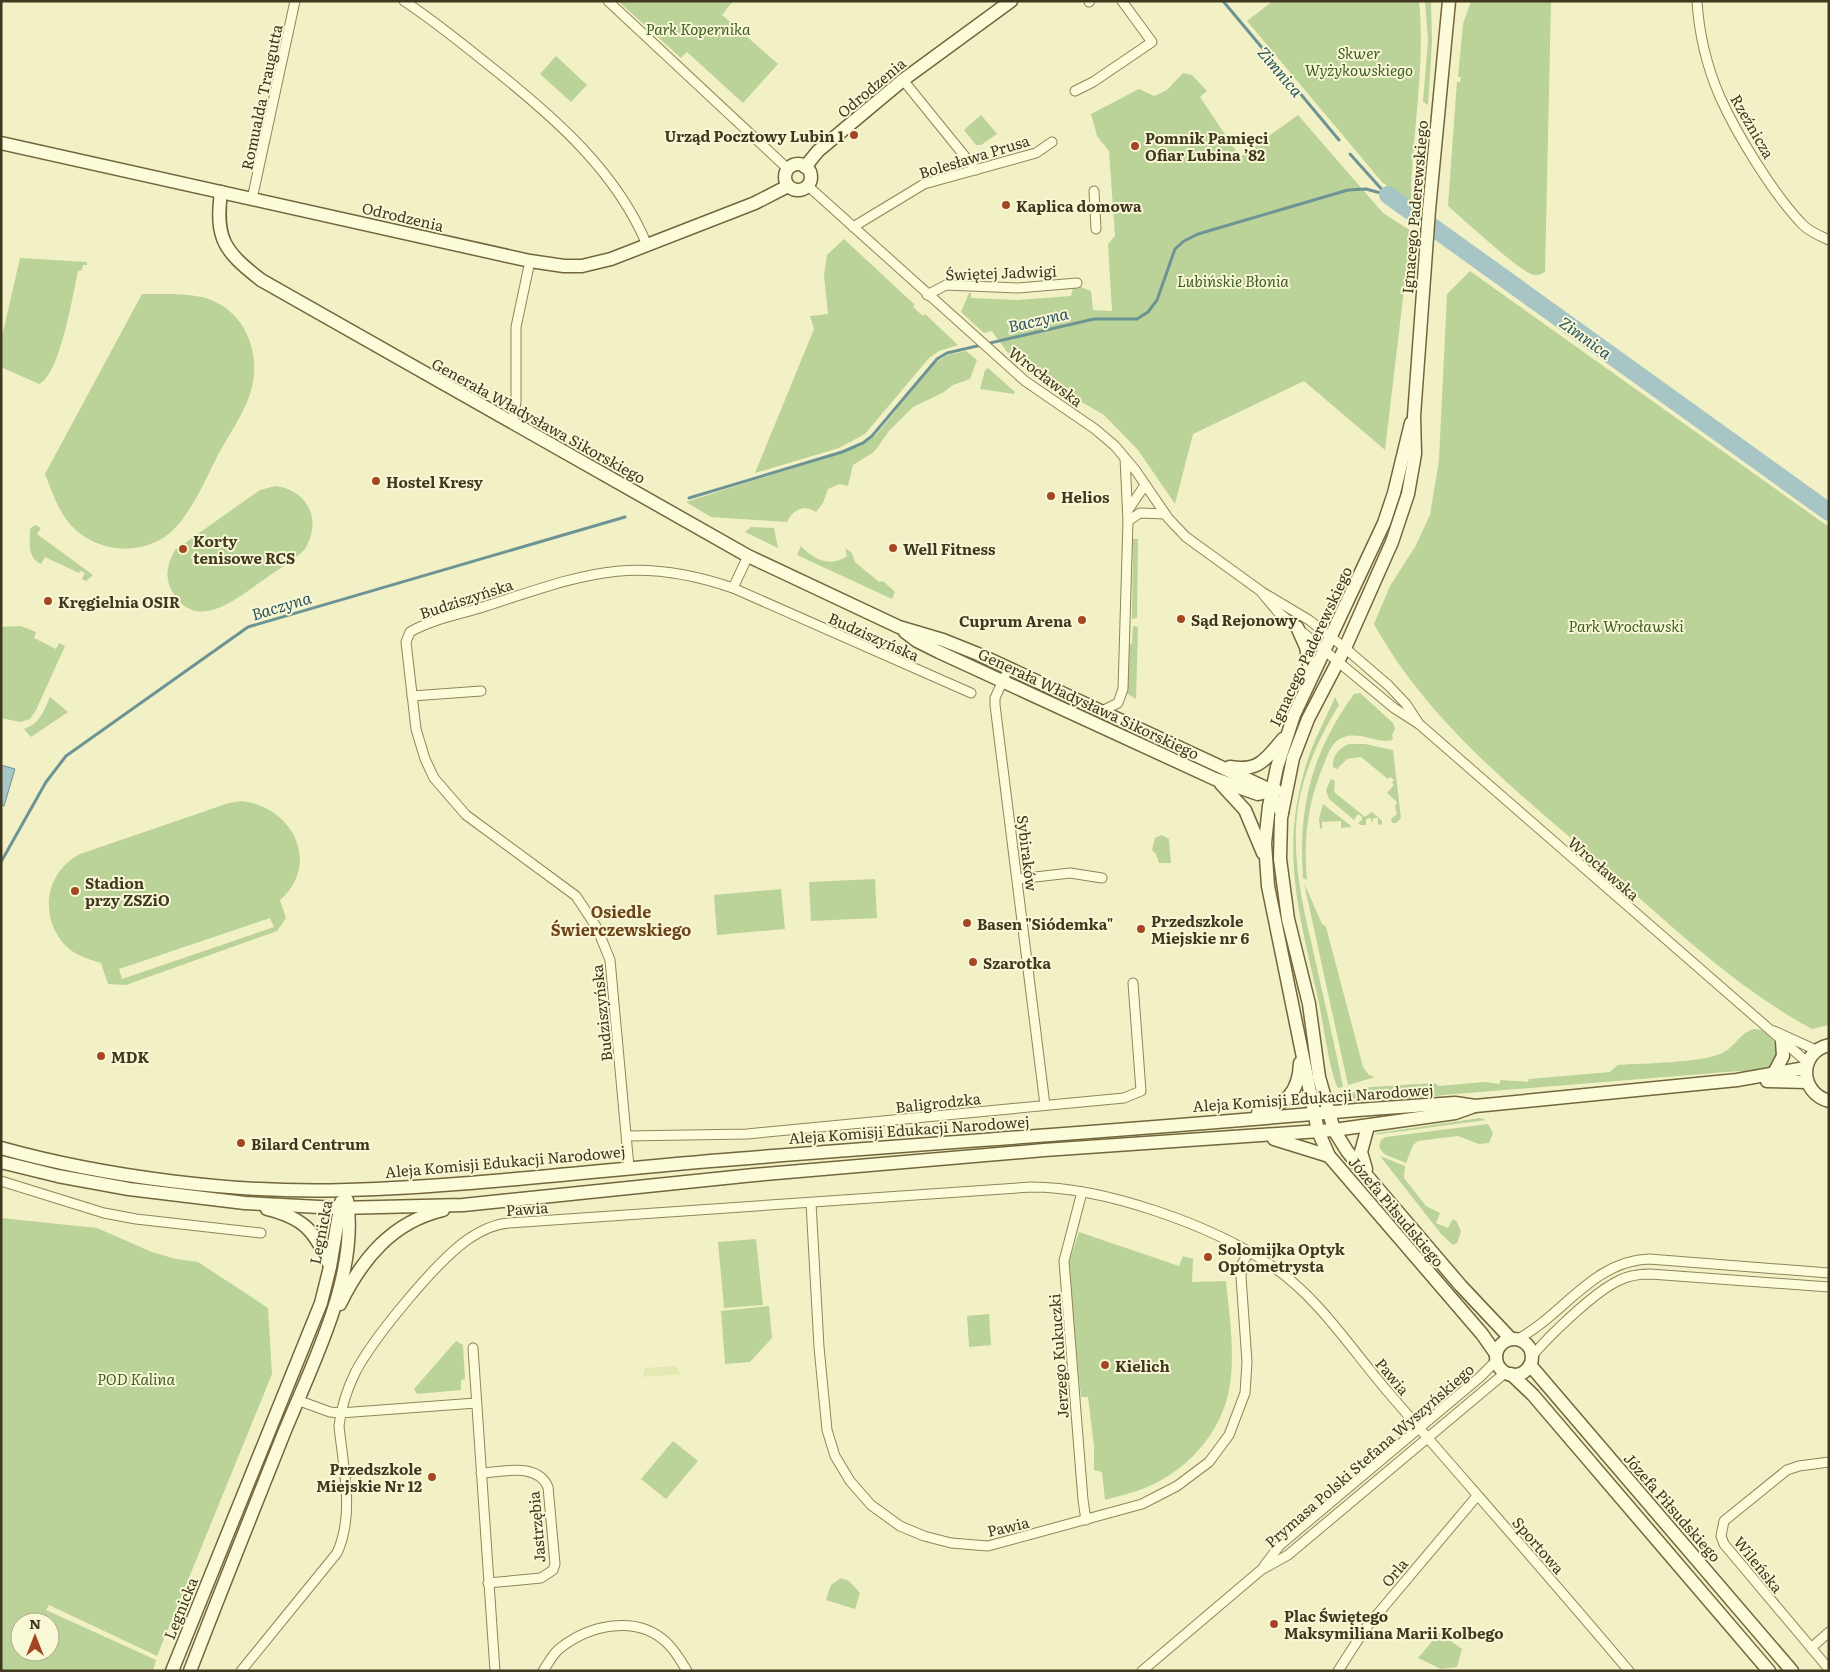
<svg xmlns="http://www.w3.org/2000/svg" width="1830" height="1672" font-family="Literata,serif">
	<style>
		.farmland { fill: #e2e9b2 }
		.green { fill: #bbd298; fill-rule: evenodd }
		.water { fill: #a7c5c5; stroke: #6d9495 }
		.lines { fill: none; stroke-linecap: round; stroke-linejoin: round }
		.stream { stroke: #6d9495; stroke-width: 3 }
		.river { stroke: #a7c5c5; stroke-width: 18 }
		.street-casing { stroke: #908559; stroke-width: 11 }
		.secondary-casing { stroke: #72663c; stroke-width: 15 }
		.street { stroke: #fcfbda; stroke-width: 9 }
		.secondary { stroke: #fcfbda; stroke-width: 12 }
		.poi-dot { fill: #a54623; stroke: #f9f8d6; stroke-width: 2 }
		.labels { text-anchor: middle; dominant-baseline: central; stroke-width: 4; stroke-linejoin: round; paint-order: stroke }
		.park-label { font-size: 15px; font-style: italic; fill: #3e5d23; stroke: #f9f8d6 }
		.street-label { font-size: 15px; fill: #3f371e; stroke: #f9f8d6 }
		.poi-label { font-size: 15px; font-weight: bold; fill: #3f371e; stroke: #f9f8d6; text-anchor: start }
		.water-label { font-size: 16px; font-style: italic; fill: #2c555f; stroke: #f9f8d6 }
		.neighbourhood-label { font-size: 16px; font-weight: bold; fill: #6f4319; stroke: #f9f8d6 }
	</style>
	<rect width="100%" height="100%" fill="#f2f1c5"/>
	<path class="farmland" d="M676,1366L681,1374L643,1377L645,1368Z"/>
	<g class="green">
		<path d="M618,1H733L722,15L778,64L743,103L687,52L681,58Z"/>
		<path d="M1273,1H1419C1426,68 1411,137 1411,204L1382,182L1247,21Z"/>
		<path d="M1425,1H1431L1432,43L1428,105L1423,102L1428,40Z"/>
		<path d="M1471,1H1551L1545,272C1541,274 1538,276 1534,275C1522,274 1461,217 1448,206L1456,95L1457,82H1460L1461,77H1458L1463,24Z"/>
		<path d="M556,56L587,85L571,102L540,74Z"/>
		<path d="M1183,73L1192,75L1207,91L1200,97L1240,157L1298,115L1383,213L1411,231L1385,450L1304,381L1193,434L1175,504L1138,450L1104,415L1032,373L1007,352L992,331L984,333L961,312L969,293H971V298L1017,300L1071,296L1073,288L1081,287L1091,291L1093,310L1112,311L1108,244L1115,236L1109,151L1097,136L1091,114L1139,89L1154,96L1167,90Z"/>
		<path d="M981,115L997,134L981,145H976L964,130Z"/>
		<path d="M844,239L915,305L913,307L923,316L925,314L958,345L939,351L929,358L865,434L839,448L755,473L814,329L810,316L828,314L824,275L827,255Z"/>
		<path d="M20,258L87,262V265H83L82,270L78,271C73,294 60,375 39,384L1,367V341Z"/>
		<path d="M1470,271L1829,527V1025L1812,1029C1738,989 1675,929 1612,874C1526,798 1430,726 1374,624L1390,586L1415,547L1430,515L1439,460L1447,294Z"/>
		<path d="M142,294C161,294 183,293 202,297C246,308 264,356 249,397C242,416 229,435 219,453C206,478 194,508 175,528C145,560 90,553 66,519C56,505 51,489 45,474Z"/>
		<path d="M966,351L977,360L970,379L953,385L944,392L913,407L889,431L874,452L853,465L848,486L839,484L828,489L823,503L816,512C803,504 793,510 787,522L711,517L686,502L861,446L876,435L935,363L947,355Z"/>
		<path d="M988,368L1015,392L1014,394L980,389L985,370Z"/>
		<path d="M275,486C309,490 322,521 305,549C294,561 278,569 265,579C239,596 198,634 173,593C164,579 167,564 175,550L260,490Z"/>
		<path d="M35,525L41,528L37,534L93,575L86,581L82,579L85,573L80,571L79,573L45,557L41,564C27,558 30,542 30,529Z"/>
		<path d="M751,527L774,528L778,548L745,532Z"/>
		<path d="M1133,539H1138L1137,618L1132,619Z"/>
		<path d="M801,546C812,559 831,568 847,556L845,548L852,553L855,562L879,582L883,581L895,592L892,599L797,555Z"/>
		<path d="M21,626L36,632L34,638L56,649L59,643L65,646L36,710L30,719L20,722L1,718V627Z"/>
		<path d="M1133,626L1138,627L1136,699L1126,693L1127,648L1132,643Z"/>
		<path d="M1360,693L1393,723L1395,729L1392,735L1393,740C1377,744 1361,731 1344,737C1332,741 1328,753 1324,764C1308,801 1303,839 1307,880L1303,878C1298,806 1312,752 1354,694Z"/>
		<path d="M50,697L68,712L31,737L24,729C40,723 43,713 50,697Z"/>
		<path d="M1335,697L1339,705C1320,736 1304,770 1298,807C1291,855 1302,903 1313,950C1323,996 1334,1041 1343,1087L1338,1088C1330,1073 1323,1023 1319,1003C1299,912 1278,848 1309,756C1316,736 1327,716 1335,697Z"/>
		<path d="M1349,744H1365L1393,750L1401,818L1396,823H1392L1391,819L1397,814L1395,807L1397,802L1387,793L1394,785L1392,783L1394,780L1390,777L1388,779L1361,757L1347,759L1337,769L1333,767C1332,756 1339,748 1349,744Z"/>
		<path d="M1331,779L1335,781L1334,792L1365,817L1372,812L1382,821V824L1378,825V818H1373L1372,825L1371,818L1366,819V825H1360L1358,823L1362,820V817L1358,814L1354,820L1329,799L1326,790Z"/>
		<path d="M241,801C292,806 322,863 280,900L286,918L277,931L126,985L108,984L101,963C88,959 75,955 66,946C39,918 44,873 80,854L229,803ZM270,918L274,927L122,979L119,969Z"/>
		<path d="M1323,804L1351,826V827L1341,828V821L1322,822V829L1320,828L1319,819Z"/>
		<path d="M1162,835L1169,839L1171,863H1159L1156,854L1152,850L1155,838Z"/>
		<path d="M875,879L877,918L811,921L809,882Z"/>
		<path d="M1304,883L1322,924L1326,927L1363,1067L1369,1075L1375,1077L1348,1085Z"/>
		<path d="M781,889L785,929L717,935L714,895Z"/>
		<path d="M1754,1029C1768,1029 1777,1042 1778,1055C1767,1074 1760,1074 1739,1071L1443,1095L1396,1102L1351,1104L1352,1093L1370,1087L1434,1083L1439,1086L1485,1082L1500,1084V1080L1528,1082L1529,1079L1610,1072L1618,1065C1645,1063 1697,1063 1720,1054C1734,1049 1740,1032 1754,1029Z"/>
		<path d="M1480,1118L1486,1120L1373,1135L1378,1133Z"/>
		<path d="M1488,1124L1493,1133L1489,1143L1479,1144L1458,1136L1418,1141L1413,1145L1406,1163L1384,1154L1379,1147L1381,1140L1386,1137Z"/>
		<path d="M1380,1156L1405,1166L1404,1178L1426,1206L1440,1213L1436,1223L1448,1228L1453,1219L1457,1222L1461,1232L1457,1243L1453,1245L1442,1235Z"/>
		<path d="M1,1218L97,1228L152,1252L176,1259L198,1262L268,1308L272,1374L157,1656L49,1605L46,1610L156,1660L153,1671H1ZM20,1622H50V1652H20Z"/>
		<path d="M1079,1232L1179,1266L1183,1256L1193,1259L1192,1282L1226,1281C1229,1312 1234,1344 1231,1376C1227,1427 1191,1469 1145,1488C1132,1493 1118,1496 1105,1500L1102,1472L1094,1470V1446L1088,1397H1081L1068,1265Z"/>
		<path d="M756,1239L763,1305L724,1308L718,1242Z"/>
		<path d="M769,1306L772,1338L750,1362L725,1364L721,1311Z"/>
		<path d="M989,1314L991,1345L969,1347L967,1316Z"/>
		<path d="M456,1341L463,1345L465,1379L461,1380V1390L417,1394L414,1389Z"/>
		<path d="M673,1441L698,1461L666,1499L641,1479Z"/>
		<path d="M841,1578L849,1581L860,1593L855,1609L826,1600L831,1585Z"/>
		<path d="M1439,1633L1462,1649L1457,1667L1441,1669L1418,1658Z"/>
	</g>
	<path class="water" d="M1,765L15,769L4,806L1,805Z"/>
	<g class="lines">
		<g class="stream">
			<path d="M1223,1L1339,140"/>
			<path d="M1350,154L1385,193"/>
			<path d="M689,498L842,452L863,443L872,436L937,359L947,353L1094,319H1137L1148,312L1157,300L1175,249L1184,241L1198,234L1348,190L1366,189L1388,195"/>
			<path d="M1,862L46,782L66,756L248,627L625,517"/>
		</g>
		<path class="river" d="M1388,195L1829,512"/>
		<defs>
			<g id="street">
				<path d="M404,1C436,22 465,46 495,70C555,118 617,172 647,245"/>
				<path d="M608,1L788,169"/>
				<path d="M1697,1C1699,34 1707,67 1720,97C1737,135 1774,195 1803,225C1810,232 1820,236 1829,240"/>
				<path d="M1089,2L1090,1"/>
				<path d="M903,80L976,170"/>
				<path d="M1075,91L1093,82L1152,42L1122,1"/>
				<path d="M808,186L1025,381L1095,429L1115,446L1136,471L1168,518L1186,537L1262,592L1309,620L1345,648L1389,686L1406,704L1419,724"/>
				<path d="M1094,191L1096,229"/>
				<path d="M252,199L295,1"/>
				<path d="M853,227L924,184L1036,153L1052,142"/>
				<path d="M927,295L946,285L1018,288L1077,283"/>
				<path d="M512,424L516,402V327L530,261"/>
				<path d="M1128,510L1145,485"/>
				<path d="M1128,521L1140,513L1165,514"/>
				<path d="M733,588L748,556"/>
				<path d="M1262,593L1278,612L1394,708L1419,724L1807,1062"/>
				<path d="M1005,676L995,698V705L1045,1105"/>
				<path d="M412,696L481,691"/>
				<path d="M1102,711L1118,703L1123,689L1128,521L1125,458"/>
				<path d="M1018,879L1070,873L1102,878"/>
				<path d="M1774,1031L1816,1050"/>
				<path d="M627,1136L747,1134L1124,1098L1141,1091L1133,983"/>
				<path d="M629,1167L610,960L597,928L576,896L466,815L434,778L425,759L416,729L406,642L410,632C432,619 462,614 486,606C583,575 631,553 733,588L971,693"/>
				<path d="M1,1181L104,1213L136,1219L261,1233"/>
				<path d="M1082,1192L1064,1261L1083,1500L1086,1520"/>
				<path d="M811,1203L819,1347L827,1430L835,1456L850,1481L871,1505L900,1526L924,1536L951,1543L988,1546L1142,1504L1177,1486L1209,1462L1229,1435L1245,1393L1247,1362L1241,1277L1242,1264L1249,1252"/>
				<path d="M1518,1339C1564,1314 1593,1261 1649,1259L1829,1273"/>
				<path d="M473,1348L495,1671"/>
				<path d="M1532,1356C1550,1335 1595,1291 1620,1280C1630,1275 1639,1274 1650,1274L1829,1287"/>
				<path d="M297,1400L330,1412L340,1413L476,1403"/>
				<path d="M1829,1462L1799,1466L1787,1470L1724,1521L1721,1536L1724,1544L1829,1669"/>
				<path d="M481,1473C504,1472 537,1462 548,1487L555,1564L553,1570L541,1578L488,1583"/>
				<path d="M1264,1566L1280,1545L1480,1377L1496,1361"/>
				<path d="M1811,1648L1829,1632"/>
				<path d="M241,1671L337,1553C355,1514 343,1467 339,1426C341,1408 348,1387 356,1371C375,1336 435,1263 467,1240C480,1231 493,1224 509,1223L1031,1187C1104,1187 1212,1225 1272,1266C1320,1299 1351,1349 1388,1392C1468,1485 1550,1577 1629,1671"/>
				<path d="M543,1671C548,1664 552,1655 559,1649C589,1625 636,1614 666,1642C675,1650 681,1661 687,1671"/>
				<path d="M1142,1671L1261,1570L1288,1555L1505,1373"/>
				<path d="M1338,1671L1365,1629L1477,1496"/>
			</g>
			<g id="secondary">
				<path d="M1449,1L1429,210L1414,416L1415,454L1408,494L1392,542L1345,648L1308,719L1293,758L1281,818L1280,859L1288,919L1309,1004L1319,1077L1334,1130L1347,1151L1368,1177L1461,1286L1511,1339"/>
				<path d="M1,143L530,261L564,266H582L611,259L755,203L788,186"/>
				<circle cx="798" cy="177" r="13"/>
				<path d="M805,167L818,151L903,80L1011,1"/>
				<path d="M221,192C215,239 224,251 261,280L748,556L899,627L943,640L978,654L1264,787L1271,793L1282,813"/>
				<path d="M1411,423L1394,493L1384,523L1294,715L1277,767L1269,806L1265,843L1268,886L1318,1131L1329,1156L1482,1334L1496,1354"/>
				<path d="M1297,627L1306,647L1311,676"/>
				<path d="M905,632L917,641L939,652L1215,779L1258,794L1276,790"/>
				<path d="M1230,767C1259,772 1266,759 1283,739"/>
				<path d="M1221,784L1245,810L1263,853"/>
				<path d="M1829,1045C1798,1052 1799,1093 1829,1101"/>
				<path d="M1774,1073L1783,1056L1782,1041"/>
				<path d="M1767,1081L1807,1082"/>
				<path d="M1258,1113C1285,1104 1299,1094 1300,1063"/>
				<path d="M1274,1139L1329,1156"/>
				<path d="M1,1148C105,1177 239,1194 347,1190C477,1186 606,1169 736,1159C943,1142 1150,1129 1357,1110L1455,1103L1475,1106L1737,1080L1805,1068"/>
				<path d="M1,1162L58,1176L129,1189L245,1203L338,1208L463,1205L754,1175L1044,1150L1334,1130L1455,1113L1472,1107"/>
				<path d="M1366,1169L1361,1152L1368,1126"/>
				<path d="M267,1209C304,1218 315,1231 330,1266"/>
				<path d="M340,1304C362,1259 392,1222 443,1210"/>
				<circle cx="1514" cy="1357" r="18"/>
				<path d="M1530,1365L1792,1671"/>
				<path d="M1511,1374L1533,1395L1769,1671"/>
				<path d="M172,1671L321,1303L330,1267L341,1202"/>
				<path d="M190,1671C220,1593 251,1516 282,1438C310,1368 359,1278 347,1200"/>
			</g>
		</defs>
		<use href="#street" class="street-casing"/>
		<use href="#secondary" class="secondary-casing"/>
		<use href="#street" class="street"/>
		<use href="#secondary" class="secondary"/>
	</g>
	<g class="poi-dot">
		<circle cx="854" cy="135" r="5"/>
		<circle cx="1135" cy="146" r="5"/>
		<circle cx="1006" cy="205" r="5"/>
		<circle cx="376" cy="481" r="5"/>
		<circle cx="1051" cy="496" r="5"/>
		<circle cx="893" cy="548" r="5"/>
		<circle cx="183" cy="549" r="5"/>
		<circle cx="48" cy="601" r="5"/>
		<circle cx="1181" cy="619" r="5"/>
		<circle cx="1082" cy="620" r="5"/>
		<circle cx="75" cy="891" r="5"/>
		<circle cx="967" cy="923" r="5"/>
		<circle cx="1141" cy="929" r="5"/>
		<circle cx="973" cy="962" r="5"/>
		<circle cx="101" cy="1056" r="5"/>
		<circle cx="241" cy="1143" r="5"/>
		<circle cx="1208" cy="1257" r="5"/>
		<circle cx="1105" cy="1365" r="5"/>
		<circle cx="432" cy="1477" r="5"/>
		<circle cx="1274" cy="1624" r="5"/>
	</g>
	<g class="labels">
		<g class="park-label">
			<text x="698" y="28">Park Kopernika</text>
			<text x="1359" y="52">Skwer<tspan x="1359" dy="17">Wyżykowskiego</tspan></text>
			<text x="1233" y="280">Lubińskie Błonia</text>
			<text x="1626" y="625">Park Wrocławski</text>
			<text x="136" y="1378">POD Kalina</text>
		</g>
		<g class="street-label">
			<text transform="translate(871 87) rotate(-40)">Odrodzenia</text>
			<text transform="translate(261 97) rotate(-78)">Romualda Traugutta</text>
			<text transform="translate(1753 126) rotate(60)">Rzeźnicza</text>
			<text transform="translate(974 156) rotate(-17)">Bolesława Prusa</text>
			<text transform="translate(1414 207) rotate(-85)">Ignacego Paderewskiego</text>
			<text transform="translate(403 216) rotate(13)">Odrodzenia</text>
			<text transform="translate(1001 272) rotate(-2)">Świętej Jadwigi</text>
			<text transform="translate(1046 376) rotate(37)">Wrocławska</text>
			<text transform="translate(539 420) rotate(29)">Generała Władysława Sikorskiego</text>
			<text transform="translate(466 598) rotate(-18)">Budziszyńska</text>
			<text transform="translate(874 636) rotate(24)">Budziszyńska</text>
			<text transform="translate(1310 646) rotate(-65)">Ignacego Paderewskiego</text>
			<text transform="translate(1089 703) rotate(25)">Generała Władysława Sikorskiego</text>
			<text transform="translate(1028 853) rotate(83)">Sybiraków</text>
			<text transform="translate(1604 868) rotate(41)">Wrocławska</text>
			<text transform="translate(601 1013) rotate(-96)">Budziszyńska</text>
			<text transform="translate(1313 1097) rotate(-4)">Aleja Komisji Edukacji Narodowej</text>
			<text transform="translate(938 1102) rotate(-6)">Baligrodzka</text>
			<text transform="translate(909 1129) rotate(-4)">Aleja Komisji Edukacji Narodowej</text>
			<text transform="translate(505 1161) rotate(-5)">Aleja Komisji Edukacji Narodowej</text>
			<text transform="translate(527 1208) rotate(-4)">Pawia</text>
			<text transform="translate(1397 1211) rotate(50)">Józefa Piłsudskiego</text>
			<text transform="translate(320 1232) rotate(-79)">Legnicka</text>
			<text transform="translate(1058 1356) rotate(-94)">Jerzego Kukuczki</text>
			<text transform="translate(1393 1376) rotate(50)">Pawia</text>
			<text transform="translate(1369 1455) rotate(-41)">Prymasa Polski Stefana Wyszyńskiego</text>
			<text transform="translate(1673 1507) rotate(49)">Józefa Piłsudskiego</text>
			<text transform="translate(1008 1526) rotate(-13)">Pawia</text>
			<text transform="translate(536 1527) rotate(-95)">Jastrzębia</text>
			<text transform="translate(1539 1545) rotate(49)">Sportowa</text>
			<text transform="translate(1759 1564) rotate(51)">Wileńska</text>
			<text transform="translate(1394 1572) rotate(-50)">Orla</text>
			<text transform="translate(180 1608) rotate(-68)">Legnicka</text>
		</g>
		<g class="poi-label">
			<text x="844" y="135" text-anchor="end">Urząd Pocztowy Lubin 1</text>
			<text x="1145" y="137">Pomnik Pamięci<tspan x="1145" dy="17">Ofiar Lubina ’82</tspan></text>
			<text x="1016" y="205">Kaplica domowa</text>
			<text x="386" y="481">Hostel Kresy</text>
			<text x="1061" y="496">Helios</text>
			<text x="193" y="540">Korty<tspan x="193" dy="17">tenisowe RCS</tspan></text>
			<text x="903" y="548">Well Fitness</text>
			<text x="58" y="601">Kręgielnia OSIR</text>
			<text x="1191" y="619">Sąd Rejonowy</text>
			<text x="1072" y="620" text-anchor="end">Cuprum Arena</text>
			<text x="85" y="882">Stadion<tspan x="85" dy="17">przy ZSZiO</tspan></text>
			<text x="1151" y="920">Przedszkole<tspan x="1151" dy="17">Miejskie nr 6</tspan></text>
			<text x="977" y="923">Basen "Siódemka"</text>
			<text x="983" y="962">Szarotka</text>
			<text x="111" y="1056">MDK</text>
			<text x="251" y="1143">Bilard Centrum</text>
			<text x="1218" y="1248">Solomijka Optyk<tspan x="1218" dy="17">Optometrysta</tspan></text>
			<text x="1115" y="1365">Kielich</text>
			<text x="422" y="1468" text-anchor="end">Przedszkole<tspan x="422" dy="17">Miejskie Nr 12</tspan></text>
			<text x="1284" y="1615">Plac Świętego<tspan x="1284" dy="17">Maksymiliana Marii Kolbego</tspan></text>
		</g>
		<g class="water-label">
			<text transform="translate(1281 71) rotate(50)">Zimnica</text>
			<text transform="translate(1038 319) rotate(-13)">Baczyna</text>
			<text transform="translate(1586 337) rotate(36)">Zimnica</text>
			<text transform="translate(281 605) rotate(-17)">Baczyna</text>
		</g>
		<g class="neighbourhood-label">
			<text x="621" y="911">Osiedle<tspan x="621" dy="18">Świerczewskiego</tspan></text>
		</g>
	</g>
	<rect width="1830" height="1672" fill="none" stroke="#3f371e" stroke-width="5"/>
	<g transform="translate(35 1637)"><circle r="24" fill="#f9f8d6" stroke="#afab8c"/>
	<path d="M0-4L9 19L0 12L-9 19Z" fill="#a54623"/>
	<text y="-8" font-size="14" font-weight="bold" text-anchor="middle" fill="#3f371e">N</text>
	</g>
</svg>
